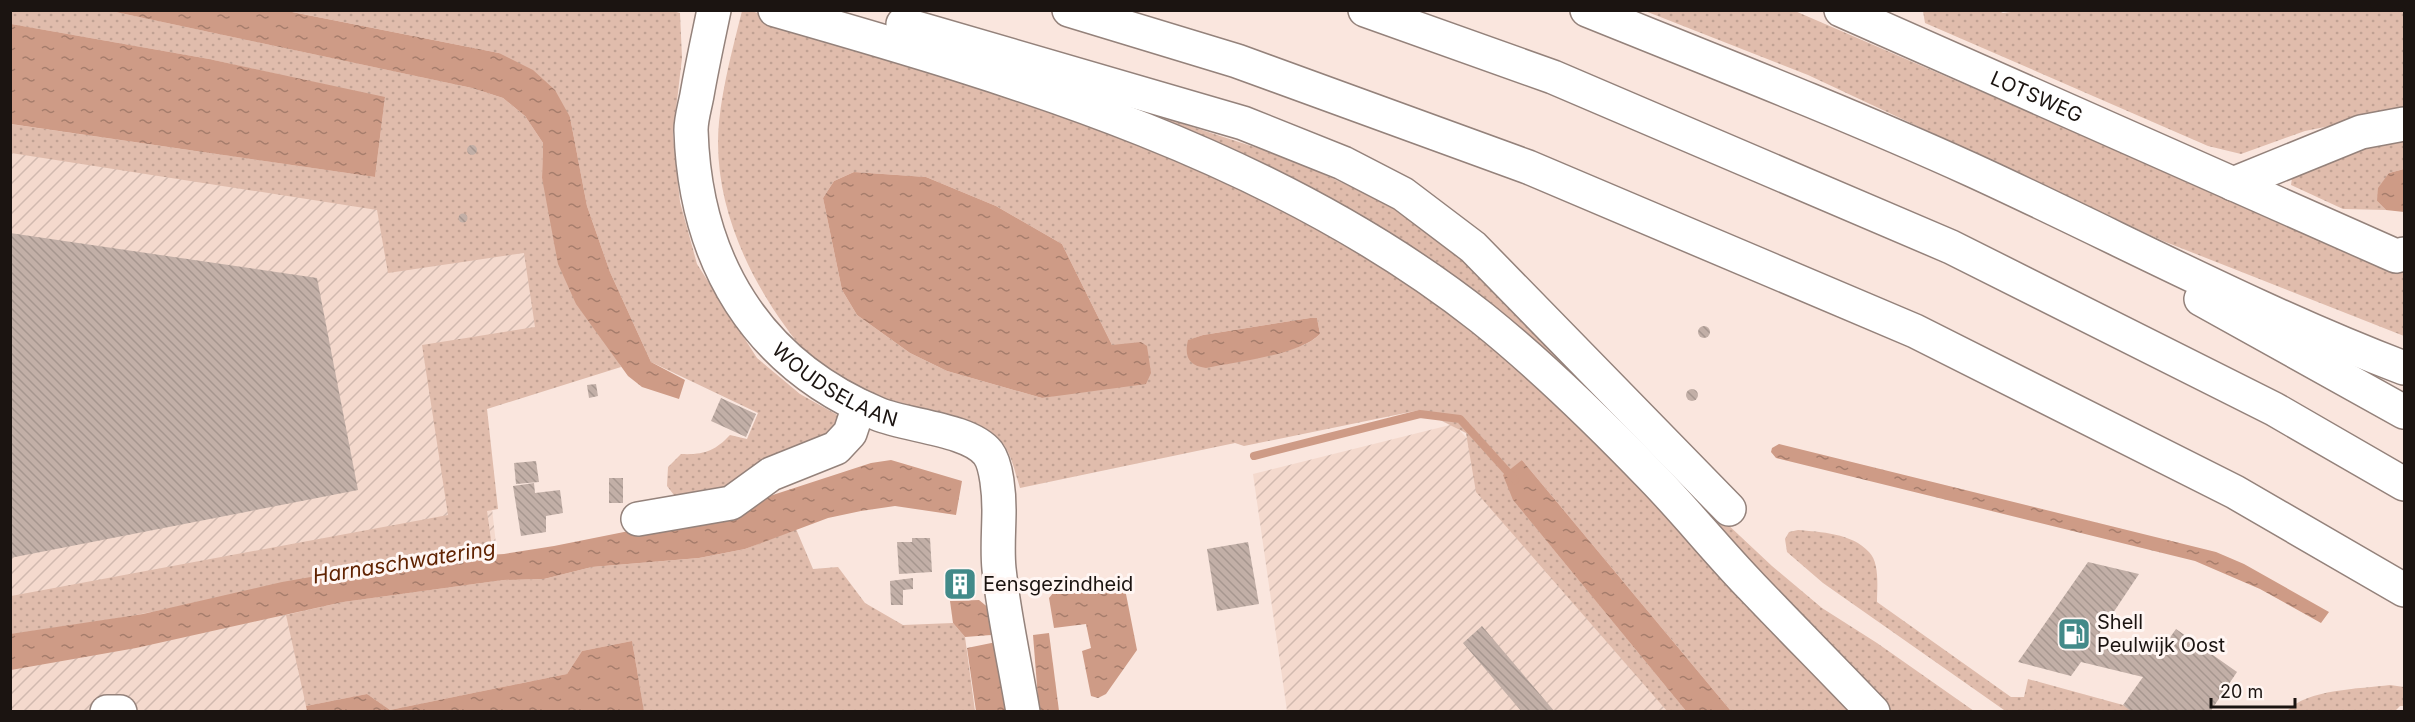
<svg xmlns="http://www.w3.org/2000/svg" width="2415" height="722" font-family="Inter,sans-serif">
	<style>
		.industrial { fill: url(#industrial-furrows) }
		.grass { fill: url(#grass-dots); fill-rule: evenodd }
		.water { fill: url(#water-ripples) }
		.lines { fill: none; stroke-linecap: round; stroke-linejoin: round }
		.stream { stroke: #ce9b86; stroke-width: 8 }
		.building { fill: url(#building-back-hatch) }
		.minor-casing { stroke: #94827b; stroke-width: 36 }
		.highway-casing { stroke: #94827b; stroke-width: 36 }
		.minor { stroke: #fff; stroke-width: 33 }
		.highway { stroke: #fff; stroke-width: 33 }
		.labels { text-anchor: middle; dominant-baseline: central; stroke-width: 6; stroke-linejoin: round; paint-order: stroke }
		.street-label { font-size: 20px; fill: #1b1411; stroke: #fff6f3 }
		.poi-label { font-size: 20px; fill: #1b1411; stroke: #fff6f3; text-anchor: start }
		.water-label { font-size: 21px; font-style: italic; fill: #602302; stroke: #fff6f3 }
	</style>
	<defs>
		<pattern id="industrial-furrows" width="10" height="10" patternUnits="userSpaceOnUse" patternTransform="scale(1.5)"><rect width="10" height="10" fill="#f4d9cd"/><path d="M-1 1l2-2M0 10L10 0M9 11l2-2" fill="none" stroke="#d1b9af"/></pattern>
		<pattern id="grass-dots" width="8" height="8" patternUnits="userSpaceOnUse" patternTransform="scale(1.5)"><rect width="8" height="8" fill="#e0bcac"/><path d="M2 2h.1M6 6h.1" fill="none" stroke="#c0a193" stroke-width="1.8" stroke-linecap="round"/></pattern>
		<pattern id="water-ripples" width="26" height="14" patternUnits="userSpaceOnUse" patternTransform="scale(1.5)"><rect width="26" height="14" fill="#ce9b86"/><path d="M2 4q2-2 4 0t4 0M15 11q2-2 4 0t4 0" fill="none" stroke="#a67d6c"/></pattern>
		<pattern id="building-back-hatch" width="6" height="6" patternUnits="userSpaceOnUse" patternTransform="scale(1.5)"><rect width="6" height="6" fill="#c2afa7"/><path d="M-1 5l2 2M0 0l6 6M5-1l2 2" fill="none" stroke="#a6968f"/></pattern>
	</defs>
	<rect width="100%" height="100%" fill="#fae6de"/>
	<g class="industrial">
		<path d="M10,11H151L455,74L585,374L480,401L499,571L805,711H11Z"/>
		<path d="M1454,424L1714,711H1287L1253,474Z"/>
	</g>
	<g class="grass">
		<path d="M669,10L680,13L682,58L673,135L680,202L697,264L757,358L800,394L841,417L844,426L734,495L677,499L667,486L668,467L681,454C704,455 715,451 730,435L747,439L758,413L651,362L610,272L587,206L570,117L499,53L287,11Z"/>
		<path d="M1997,10L2003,13L2027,10L2404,11V111L2305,131L2241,154L2208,146L1925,23L1923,11Z"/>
		<path d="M11,11H111L472,88L503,98L525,116L543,143L542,178L621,367L487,409L498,509L487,511L493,554C374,558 258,591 141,614C98,622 54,628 11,634V596L448,515L422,345L535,327L524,253L388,273L377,210L11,153L10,124L375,177L385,98L209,59L11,24Z"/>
		<path d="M742,11H751L977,76L1135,132L1381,251L1617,452L1851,711H1731L1522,460L1513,500L1686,711H1667L1476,492L1466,433L1420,410L1244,446L1235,443L1020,488C1015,473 1012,455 1002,442C979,413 897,409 861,395C827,381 805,354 785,326C743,268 712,195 719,122C723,84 733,47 742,11ZM854,172L926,177L996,206L1062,244L1112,345L1070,393L1042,398L947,371L910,353L857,315L842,290L823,198L834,181ZM1310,318H1317L1320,334C1291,364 1226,345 1189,340L1203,335Z"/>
		<path d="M1645,11H1795L2382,265L2404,268V336L2163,241L1808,75Z"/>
		<path d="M1165,118L1288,158L1415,216L1451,237L1724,521L1772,566L1822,608L1877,643L1974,711H1884L1604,413L1162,123Z"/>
		<path d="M2404,141V169L2389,173L2377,201L2386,210L2343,209L2291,185L2293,171L2333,154Z"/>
		<path d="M796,529L813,569L838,567L865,603L903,625L953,623L965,637L975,711H644L632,641L582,651L567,674L390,710L367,694L306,706L286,615L343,602L503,580L544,579L592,567L699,558L745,549Z"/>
		<path d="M1798,530C1820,532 1852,533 1869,552C1880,563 1877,588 1877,602L2011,697H2024L2028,679L2123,705L2132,711L2004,710L1823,583L1787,552L1785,539L1789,532Z"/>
		<path d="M2390,685L2404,687V706H2400L2395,711H2287C2307,689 2360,689 2390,685Z"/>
	</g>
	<g class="water">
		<path d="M111,11H287L499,53L533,70L555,90L570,117L587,206L610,272L651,362L685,380L679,399L642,387L628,376L576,304L558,264L542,178L543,143L525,116L503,98L472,88Z"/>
		<path d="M11,24L209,59L385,97L375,177L11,124Z"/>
		<path d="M2404,169V212L2386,210L2377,201L2378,188L2389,173Z"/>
		<path d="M854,172L926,177L996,206L1062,244L1112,345L1141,342L1147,346L1151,373L1146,384L1042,398L947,371L910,353L857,315L842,290L823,198L834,181Z"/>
		<path d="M1310,318H1317L1320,334C1300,355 1236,362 1206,368C1189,366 1184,357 1188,340L1203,335Z"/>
		<path d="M1779,444L2216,552L2244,564L2329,612L2321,623L2260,589L2195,561L1776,458L1771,452L1772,448Z"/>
		<path d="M891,460L962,481L956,515L895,506L861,511L828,518L745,549L699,558L592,567L544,579L503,580L343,602L136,648L11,670L10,634L143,614L282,582L409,560L504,554L554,546L714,514L871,463Z"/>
		<path d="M1522,460L1731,711H1686L1513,500L1503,475Z"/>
		<path d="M1118,581L1125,589L1137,650L1106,694L1098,698L1091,696L1082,651L1091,648L1086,624L1054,628L1049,598L1058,587Z"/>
		<path d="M979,600L990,609L991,635L965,637L953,623L950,601Z"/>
		<path d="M1049,633L1059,711H1039L1033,635Z"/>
		<path d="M632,641L644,711H307L306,706L367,694L390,710L567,674L582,651Z"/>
		<path d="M1001,641L1012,711H976L967,648Z"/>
	</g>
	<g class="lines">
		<path class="stream" d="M1254,456L1420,414L1460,419L1515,480"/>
	</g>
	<g class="building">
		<circle cx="472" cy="150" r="5"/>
		<circle cx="463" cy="218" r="4.5"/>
		<path d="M10,233L317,278L358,490L10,558Z"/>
		<circle cx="1704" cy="332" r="6"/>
		<path d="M596,384L598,396L589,398L587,385Z"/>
		<circle cx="1692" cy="395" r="6"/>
		<path d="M721,398L756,414L746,437L711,421Z"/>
		<path d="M536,461L539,482L516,484L514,463Z"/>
		<rect x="609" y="478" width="14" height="25"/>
		<path d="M534,483L535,493L560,490L563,513L546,516V532L521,536L513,486Z"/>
		<path d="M912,538H930L932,572L899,574L897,542H912Z"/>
		<path d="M1248,542L1259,604L1217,611L1207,549Z"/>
		<path d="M2088,562L2139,574L2097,637L2161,650L2176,629L2237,672L2210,712H2132L2123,705L2143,677L2081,662L2071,676L2018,662Z"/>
		<path d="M972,572L973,596L948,597L946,573Z"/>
		<path d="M913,578V589L903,590V605H891L890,581Z"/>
		<path d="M1482,626L1555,712H1522L1463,643Z"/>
	</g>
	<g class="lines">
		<defs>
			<g id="minor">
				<path id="s1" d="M714,10C708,39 702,66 697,95C695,106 691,119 691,130C695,261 756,363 878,414C907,426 969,429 988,453C997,465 999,495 999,510C999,529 997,550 999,569C1004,616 1015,664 1023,712"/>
				<path id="s2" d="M1841,10L2396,256L2404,254"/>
				<path d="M2233,184L2361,132L2404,124"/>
				<path d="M638,519L731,503L771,474L836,448L850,433L859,406"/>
				<path d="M107,712H120"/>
			</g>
			<g id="highway">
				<path d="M775,10C1023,81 1277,156 1482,318C1543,367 1599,422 1653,478C1687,513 1718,552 1752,587C1792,629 1833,670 1873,712"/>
				<path d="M1069,10L1237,61L1528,167L1915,331L2235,492L2404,590"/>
				<path d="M1365,10L1553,77L1951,247L2274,409L2404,484"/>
				<path d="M1587,10C1716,62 1846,113 1972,170C2116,236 2257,312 2404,368"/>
				<path d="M903,24L1243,123L1343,163L1403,194L1473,247L1729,509"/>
				<path d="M2201,299L2404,412"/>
			</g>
		</defs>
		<use href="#minor" class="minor-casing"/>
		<use href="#highway" class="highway-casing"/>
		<use href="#minor" class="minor"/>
		<use href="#highway" class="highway"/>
	</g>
	<defs>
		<symbol id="building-square" viewBox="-11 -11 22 22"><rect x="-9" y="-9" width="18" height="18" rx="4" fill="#428a89" stroke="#fff6f3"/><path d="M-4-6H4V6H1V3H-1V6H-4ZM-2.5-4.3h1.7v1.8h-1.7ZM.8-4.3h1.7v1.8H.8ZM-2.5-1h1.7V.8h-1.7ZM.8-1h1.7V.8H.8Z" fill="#fff"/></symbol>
		<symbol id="fuel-square" viewBox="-11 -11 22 22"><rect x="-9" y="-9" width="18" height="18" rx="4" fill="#428a89" stroke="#fff6f3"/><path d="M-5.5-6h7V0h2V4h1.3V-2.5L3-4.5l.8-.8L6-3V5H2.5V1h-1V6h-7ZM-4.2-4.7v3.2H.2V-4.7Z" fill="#fff"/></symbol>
	</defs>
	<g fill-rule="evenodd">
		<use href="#building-square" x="941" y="565" width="38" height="38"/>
		<use href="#fuel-square" x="2055" y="615" width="38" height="38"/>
	</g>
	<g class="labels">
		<g class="street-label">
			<text stroke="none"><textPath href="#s2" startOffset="214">LOTSWEG</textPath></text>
			<text stroke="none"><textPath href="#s1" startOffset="432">WOUDSELAAN</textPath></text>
		</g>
		<g class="poi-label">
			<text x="983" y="584">Eensgezindheid</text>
			<text x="2097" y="622">Shell<tspan x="2097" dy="23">Peulwijk Oost</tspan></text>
		</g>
		<g class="water-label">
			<text transform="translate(404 562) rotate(-9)">Harnaschwatering</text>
		</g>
	</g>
	<rect width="2415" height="722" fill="none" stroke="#1b1411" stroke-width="24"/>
	<path d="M2211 698v9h84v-9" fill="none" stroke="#1b1411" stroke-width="3"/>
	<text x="2220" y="698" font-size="18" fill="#1b1411" stroke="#fff6f3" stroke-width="4.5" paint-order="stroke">20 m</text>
</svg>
